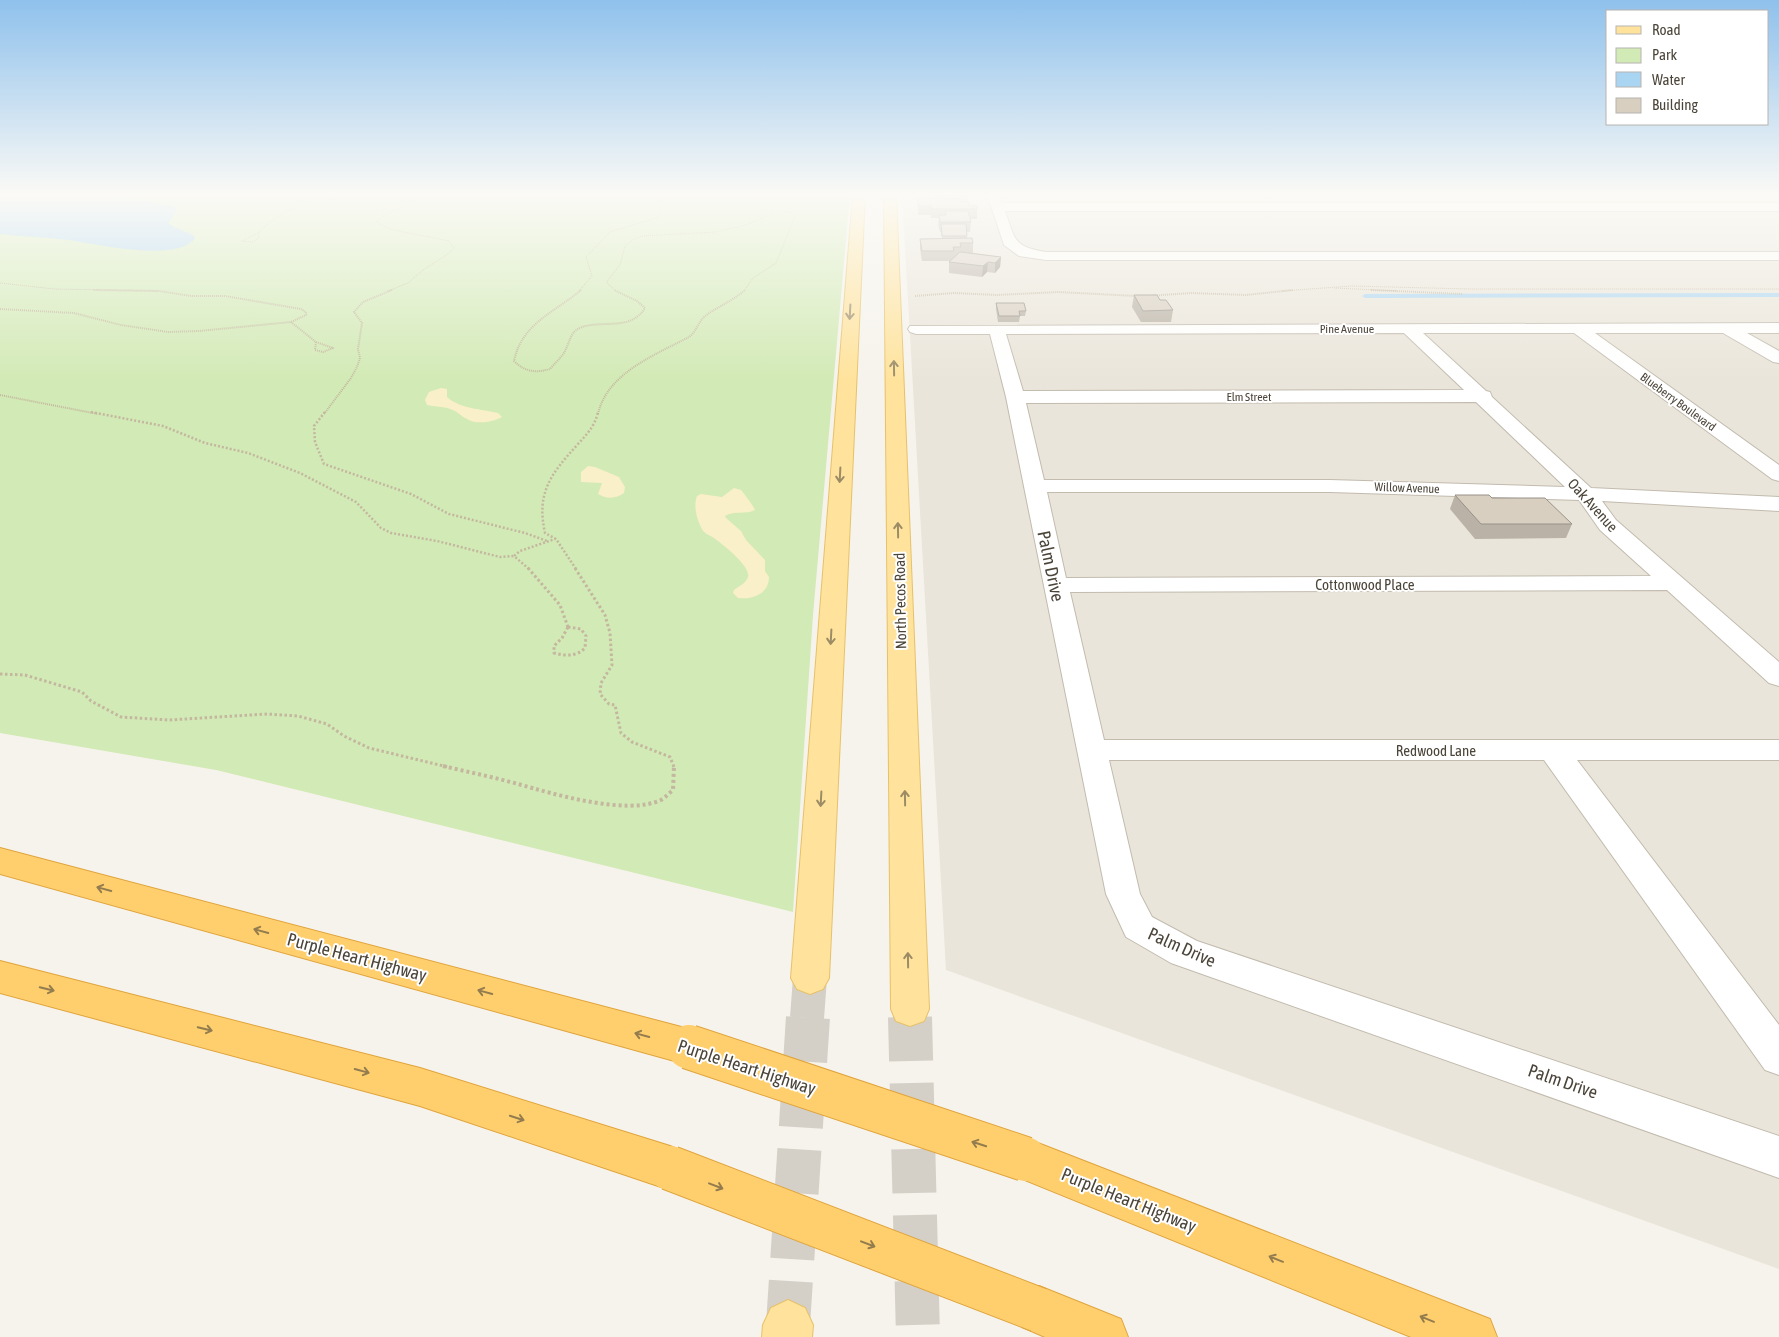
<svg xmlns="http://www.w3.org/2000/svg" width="1779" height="1337" font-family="'Asap Condensed',sans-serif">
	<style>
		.residential { fill: #eae5da }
		.green { fill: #d2eab5 }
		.sand { fill: #f9efc9 }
		.water { fill: #a9d4f2 }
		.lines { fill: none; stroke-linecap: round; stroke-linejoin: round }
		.stream { fill: #a9d4f2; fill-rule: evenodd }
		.major-tunnel-far1 { stroke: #d4d0c8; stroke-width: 34; stroke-dasharray: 34 18; stroke-linecap: butt }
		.major-tunnel { stroke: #d4d0c8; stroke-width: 44; stroke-dasharray: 44 22; stroke-linecap: butt }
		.minor-casing { stroke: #c2bbae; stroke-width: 2 }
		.major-casing { stroke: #e6c16a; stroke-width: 2 }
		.highway-casing { stroke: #e0a43c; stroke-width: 2 }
		.path-far4 { stroke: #c4b79f; stroke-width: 1; stroke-dasharray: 1 1; stroke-linecap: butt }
		.path-far3 { stroke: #c4b79f; stroke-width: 2; stroke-dasharray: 1 1; stroke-linecap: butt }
		.path-far2 { stroke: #c4b79f; stroke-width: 2.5; stroke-dasharray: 2 2; stroke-linecap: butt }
		.path-far1 { stroke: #c4b79f; stroke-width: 3; stroke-dasharray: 2.5 2.5; stroke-linecap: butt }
		.path { stroke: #c4b79f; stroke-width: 4; stroke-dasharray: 3 3; stroke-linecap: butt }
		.minor { fill: #fff; fill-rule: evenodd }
		.major { fill: #ffe39c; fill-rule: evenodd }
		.highway { fill: #ffcf6e; fill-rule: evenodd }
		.highway-bridge-casing { stroke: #e0a43c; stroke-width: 46; stroke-linecap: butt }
		.highway-bridge { stroke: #ffcf6e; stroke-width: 44 }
		.wall { fill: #bab2a6 }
		.shaded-wall { fill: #979187 }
		.building { fill: #d8cfc1; stroke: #979187 }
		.oneway { stroke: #9c8c66 }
		.oneway2 { stroke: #937c4e }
		.labels { text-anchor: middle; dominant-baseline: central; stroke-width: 4; stroke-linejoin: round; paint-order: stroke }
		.far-street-label { font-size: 12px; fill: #4b4439; stroke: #fff }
		.street-label { font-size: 15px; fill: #4b4439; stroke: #fff }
		.near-street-label { font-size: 18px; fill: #4b4439; stroke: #fff }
	</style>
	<rect width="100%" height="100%" fill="#f6f3ec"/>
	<path class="residential" d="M902,194H1779V1269L946,970Z"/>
	<path class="green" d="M0,194H850L813,615L793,912L216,770L0,733Z"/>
	<g class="sand">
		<path d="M441,388L447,389V397C460,409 482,409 498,413L502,417C494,422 475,425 467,419C460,416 458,411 450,409C443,406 434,407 427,405L425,400L429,392Z"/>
		<path d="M588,466L595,467L619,477L625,487L624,493C616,499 606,499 598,494L602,483L581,482V472Z"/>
		<path d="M734,488L741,490C745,495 753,505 755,510C745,515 735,510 725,516L726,518L741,531L746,540L765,560V571L769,577C769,594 752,600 738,598L733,593L734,590C739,586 745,584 748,577C751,566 722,544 714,538C710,535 704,534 702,529C697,520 693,506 697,496L701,494L722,497Z"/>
	</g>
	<path class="water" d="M0,194H109L170,205L176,208V211L168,223L174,227L193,235L195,238C178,263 95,244 69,240C46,237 23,237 0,234Z"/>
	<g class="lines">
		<path class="stream" d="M1779,293V297L1365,298L1362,296L1365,294Z"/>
		<g class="major-tunnel-far1">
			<path d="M910,1009V1018"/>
			<path d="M807,1018L810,978"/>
		</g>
		<g class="major-tunnel">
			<path d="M910,1017L918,1337"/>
			<path d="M788,1325L808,1017"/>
		</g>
		<defs>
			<g id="minor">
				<path d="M987,194H999L1002,203H1779V211H1005C1015,239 1013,247 1046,252H1779V260H1046L1019,256L1004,245Z"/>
				<path d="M1779,323V333H1747L1779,351V363L1773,362L1723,333H1595L1779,465V481L1772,479L1574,333H1423L1486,391L1490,392L1492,397L1591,488L1779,497V511L1602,501L1616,520L1779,662V686L1769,683L1667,590L1070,592L1104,740H1779V760H1577L1779,1025V1075L1765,1070L1544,760H1109L1140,894L1152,917L1197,941L1779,1136V1178L1171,963L1126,937L1106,894L1006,397L990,334H916L910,332L908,329L910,326ZM1404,333L1464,390L1023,391L1006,334ZM1476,402L1565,487L1330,480H1044L1026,403ZM1047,492H1330L1579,500L1600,530L1651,576L1066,578Z"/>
			</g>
			<g id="major">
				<path d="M853,194H865L829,978L823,989L810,994L797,989L791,978Z"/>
				<path d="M884,194H896L929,1009L924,1021L910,1026L896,1021L891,1009Z"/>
				<path d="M788,1300L805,1308L813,1325L812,1337H762L763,1325L771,1308Z"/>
			</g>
			<g id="highway">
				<path d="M0,848L689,1029L703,1034L709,1047L703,1060L689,1065L0,874Z"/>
				<path d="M0,961L420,1068L670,1146L686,1153L692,1168L686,1183L670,1190L420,1106L0,993Z"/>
				<path d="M1025,1138L1490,1319L1497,1337H1411L1010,1174L1003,1159L1010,1144Z"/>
				<path d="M1039,1286L1121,1319L1128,1337H1045L1022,1327L1015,1310L1022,1293Z"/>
			</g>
		</defs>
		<use href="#minor" class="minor-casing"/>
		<use href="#major" class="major-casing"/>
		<use href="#highway" class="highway-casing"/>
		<g class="path-far4">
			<path d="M280,194L300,205"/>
			<path d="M258,233L259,238L252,242L242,241Z"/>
			<path d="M258,233C291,200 325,201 369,194"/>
			<path d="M0,283L54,289L158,291"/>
			<path d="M1334,288L1398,291"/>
			<path d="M388,291L408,283L423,270L448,254L454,248L449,241L389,229L376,222L384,215L430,194"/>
			<path d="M579,291L592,276L586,257L610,232L659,217L660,205L653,194"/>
			<path d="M616,291L607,283L608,280L620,265L625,246L634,239L642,236L715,232L746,225L777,211L790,212L795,216L776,263L753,278L744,291"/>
			<path d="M1282,291L1352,286L1469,289H1779"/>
		</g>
		<g class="path-far3">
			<path d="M581,290C554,313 522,323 514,361C525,372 536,373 550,369C555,363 561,358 565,351C570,342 570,331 582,327C604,320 631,331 645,308L637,301L614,290"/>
			<path d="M1371,290L1463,294"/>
			<path d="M915,296L954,293L997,295L1058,292L1136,296"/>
			<path d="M1147,296L1192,293L1246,295L1293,290"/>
			<path d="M0,309L74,313L121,325L168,332L199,331L291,322L306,315V312L301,309L225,296H191L159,291L93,290"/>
			<path d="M291,322L316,342"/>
			<path d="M316,342L333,348L323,352L315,350Z"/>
			<path d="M0,395L98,414"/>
			<path d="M324,414L351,378L357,367L360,358L358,349L362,323L354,312L363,302L392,290"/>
			<path d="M598,414C607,373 655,355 689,337C696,332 698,323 704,317C716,307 733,301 745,290"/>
		</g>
		<g class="path-far2">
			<path d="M91,412L163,426L205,443L248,453L300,473L356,502L381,528L391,533L437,541L500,557L514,556"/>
			<path d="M325,412L314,426L315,442L324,464L411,494L449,514L525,533L547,541"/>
			<path d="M529,569L514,556L520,551L555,539"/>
			<path d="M576,569L556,539L545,533C536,492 551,474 578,444C587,434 595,426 598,412"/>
		</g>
		<g class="path-far1">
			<path d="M528,568L560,605L568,627"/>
			<path d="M575,568L605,615L610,633L612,665L601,683L600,694L609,704L615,705L621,733L632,742L670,757L674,767"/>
			<path d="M568,627L581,629L586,636L585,648C576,657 565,656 554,653V646L562,638Z"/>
			<path d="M0,674L25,675L82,692L91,701L121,717L169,720L267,714L298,716L327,724L344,736L369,748L448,767"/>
		</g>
		<path class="path" d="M443,766C468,772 493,777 518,784C554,794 626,816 661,800C666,797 669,793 673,790L674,766"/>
		<use href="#minor" class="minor"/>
		<use href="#major" class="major"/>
		<use href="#highway" class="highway"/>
		<defs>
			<g id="highway-bridge">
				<path d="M689,1047L1025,1159"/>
				<path d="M670,1168L1039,1310"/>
			</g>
		</defs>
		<use href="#highway-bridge" class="highway-bridge-casing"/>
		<use href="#highway-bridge" class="highway-bridge"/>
	</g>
	<g class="wall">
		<path d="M935,194H967L968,202L969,206L977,209V219H970L971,222L970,232H967V238L973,243V253L1001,257L1000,267L995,273L987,272L982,277L949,273V262L950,261H922L920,249V239L942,238L941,232H940L938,224L939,218H931V215H918V198H935Z"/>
		<path d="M1134,295L1160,300L1173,310L1171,322H1141L1132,307Z"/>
		<path d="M996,303L1026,311L1025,316H1020L1019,322H998L996,309Z"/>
		<path d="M1455,495L1492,498L1572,524L1566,538L1475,539L1450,509Z"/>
	</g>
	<g class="shaded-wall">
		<path d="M1001,257L1000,267L995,273V263Z"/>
		<path d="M988,262L987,272L982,277L983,266Z"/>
	</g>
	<g class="building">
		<path d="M936,194H967L968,196L936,195Z"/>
		<path d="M918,198L961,199V202H969V206H977V209H931V206H918Z"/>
		<path d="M945,211H968L971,222H940L939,215H946Z"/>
		<path d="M941,224H966L967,236H942Z"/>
		<path d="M972,238L973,243H960L961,247H953L954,251H922L920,239Z"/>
		<path d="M960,252L1001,257L995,263L988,262L983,266L949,262Z"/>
		<path d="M1134,295H1157L1160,300H1166L1173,310L1143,311Z"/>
		<path d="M996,303H1024L1026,311H1019L1020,316H999Z"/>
		<path d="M1455,495H1489L1492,498H1545L1572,524H1481Z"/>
	</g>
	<defs><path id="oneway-shaft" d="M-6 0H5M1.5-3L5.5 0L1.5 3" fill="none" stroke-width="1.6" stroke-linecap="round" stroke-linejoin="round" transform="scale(1.25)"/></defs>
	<g class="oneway">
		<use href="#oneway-shaft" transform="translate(850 312) rotate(93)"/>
		<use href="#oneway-shaft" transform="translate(894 368) rotate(-91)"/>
		<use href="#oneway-shaft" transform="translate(840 475) rotate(93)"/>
		<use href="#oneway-shaft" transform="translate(898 530) rotate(-91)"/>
		<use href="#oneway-shaft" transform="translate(831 637) rotate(93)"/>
		<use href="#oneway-shaft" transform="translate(905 798) rotate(-91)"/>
		<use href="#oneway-shaft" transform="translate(821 799) rotate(93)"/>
		<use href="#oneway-shaft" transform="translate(908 960) rotate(-91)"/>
	</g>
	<g class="oneway2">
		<use href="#oneway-shaft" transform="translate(104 889) rotate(-165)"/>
		<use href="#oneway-shaft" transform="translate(261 931) rotate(-165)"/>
		<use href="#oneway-shaft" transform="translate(47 989) rotate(14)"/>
		<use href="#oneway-shaft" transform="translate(485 992) rotate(-165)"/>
		<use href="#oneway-shaft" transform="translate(205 1029) rotate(14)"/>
		<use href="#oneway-shaft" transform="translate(642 1035) rotate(-165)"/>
		<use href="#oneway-shaft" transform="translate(362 1071) rotate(15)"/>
		<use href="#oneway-shaft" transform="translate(517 1118) rotate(18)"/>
		<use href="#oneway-shaft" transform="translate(979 1144) rotate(-162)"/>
		<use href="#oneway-shaft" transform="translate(716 1186) rotate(21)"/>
		<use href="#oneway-shaft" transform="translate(868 1244) rotate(21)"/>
		<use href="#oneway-shaft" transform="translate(1276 1259) rotate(-158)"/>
		<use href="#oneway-shaft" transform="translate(1427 1319) rotate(-158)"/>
	</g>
	<linearGradient id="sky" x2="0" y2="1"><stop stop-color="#8fc1ec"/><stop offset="0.51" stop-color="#fbfaf6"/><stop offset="1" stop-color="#fbfaf6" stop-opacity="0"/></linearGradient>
	<rect width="1779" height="381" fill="url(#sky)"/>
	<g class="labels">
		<g class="far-street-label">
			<text x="1347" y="329">Pine Avenue</text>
			<text x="1249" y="397">Elm Street</text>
			<text transform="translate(1678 402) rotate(36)">Blueberry Boulevard</text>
			<text transform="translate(1407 488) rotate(2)">Willow Avenue</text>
		</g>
		<g class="street-label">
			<text transform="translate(1593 505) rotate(48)">Oak Avenue</text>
			<text x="1365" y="584">Cottonwood Place</text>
			<text transform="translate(900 601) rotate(-91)">North Pecos Road</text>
			<text x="1436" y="750">Redwood Lane</text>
		</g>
		<g class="near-street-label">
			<text transform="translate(1051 566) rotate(78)">Palm Drive</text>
			<text transform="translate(1182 947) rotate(24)">Palm Drive</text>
			<text transform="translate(357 957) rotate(15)">Purple Heart Highway</text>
			<text transform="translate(747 1067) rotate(18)">Purple Heart Highway</text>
			<text transform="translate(1563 1081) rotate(19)">Palm Drive</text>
			<text transform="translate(1129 1200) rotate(22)">Purple Heart Highway</text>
		</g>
	</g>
	<rect x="1606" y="10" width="162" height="115" fill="#ffffff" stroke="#b7b4b0"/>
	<rect x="1616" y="26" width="25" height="8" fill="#ffe39c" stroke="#b7b4b0"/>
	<text x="1652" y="35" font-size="15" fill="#4b4439">Road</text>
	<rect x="1616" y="48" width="25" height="15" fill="#d2eab5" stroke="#b7b4b0"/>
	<text x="1652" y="60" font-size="15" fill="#4b4439">Park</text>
	<rect x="1616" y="72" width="25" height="15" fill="#a9d4f2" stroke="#b7b4b0"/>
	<text x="1652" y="85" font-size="15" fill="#4b4439">Water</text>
	<rect x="1616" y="98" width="25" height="15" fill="#d8cfc1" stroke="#b7b4b0"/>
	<text x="1652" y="110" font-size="15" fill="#4b4439">Building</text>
</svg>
